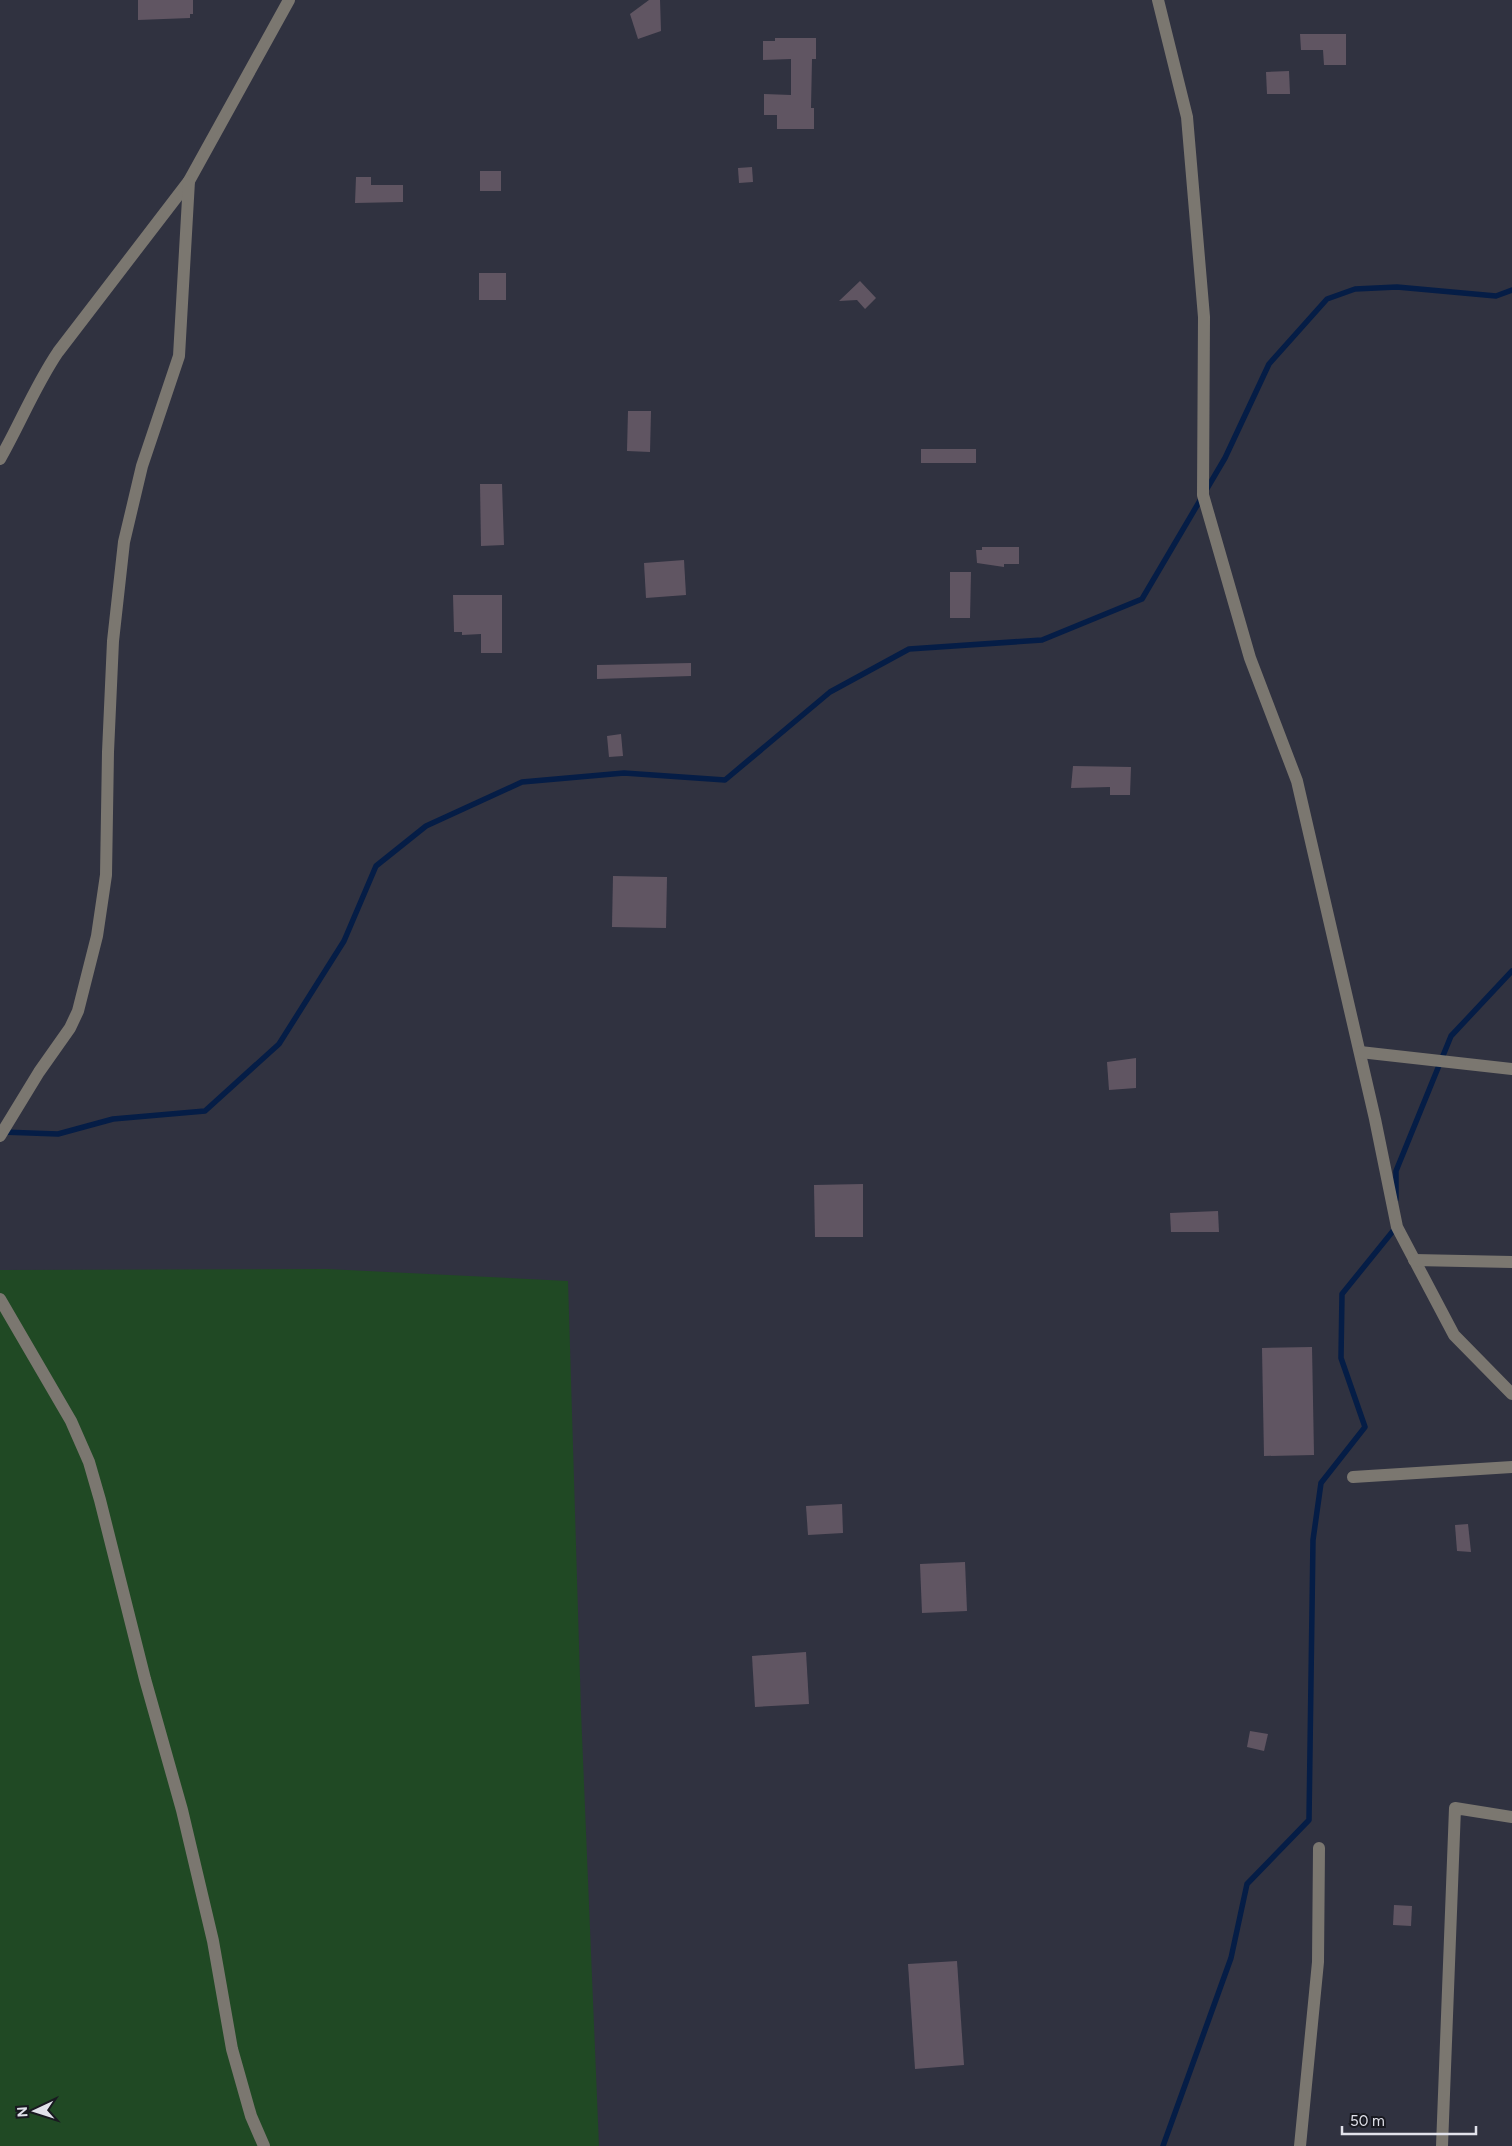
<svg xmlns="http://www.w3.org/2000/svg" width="1512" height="2146" font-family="Figtree,sans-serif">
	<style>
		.green { fill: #204924 }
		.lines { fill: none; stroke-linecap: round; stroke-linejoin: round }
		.stream { stroke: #051d46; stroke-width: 5.5 }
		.building { fill: #605562 }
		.minor { stroke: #7b7770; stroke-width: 12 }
	</style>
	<rect width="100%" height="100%" fill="#303240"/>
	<path class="green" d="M327,1269L568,1281L581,1711L599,2146H0V1270Z"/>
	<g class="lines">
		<g class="stream">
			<path d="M2,1132L58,1134L113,1119L205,1111L279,1044L344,941L376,866L426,826L522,782L624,773L725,780L830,692L909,649L1042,640L1142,599L1225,458L1269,364L1327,299L1355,289L1397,287L1496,296L1512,290"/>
			<path d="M1396,1199V1171L1451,1036L1512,971"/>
			<path d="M1163,2146L1231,1958L1247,1884L1309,1820L1313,1540L1321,1483L1365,1427L1341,1358L1342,1294L1397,1226"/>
		</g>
	</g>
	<g class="building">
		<path d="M138,0H193V14H190V18L138,20Z"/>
		<path d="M649,0H660L661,31L638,39L630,14Z"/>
		<path d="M1300,34H1346V65H1324L1323,50H1301Z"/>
		<path d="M775,38H816V59H812L811,108H814V129H777V115H764V94L791,95V59L763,60V41H775Z"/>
		<path d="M1289,71L1290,94H1267L1266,72Z"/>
		<path d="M752,167L753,182L739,183L738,168Z"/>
		<rect x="480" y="171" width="21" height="20"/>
		<path d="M356,177H371V185H403V202L355,203Z"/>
		<rect x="479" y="273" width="27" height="27"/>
		<path d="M860,281L876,298L865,309L857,300L839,301Z"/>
		<path d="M628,411H651L650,452L627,451Z"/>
		<rect x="921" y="449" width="55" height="14"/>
		<path d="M480,484H502L504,545L481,546Z"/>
		<path d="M982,547H1019V564H1004V567L977,563L976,550H982Z"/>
		<path d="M684,560L686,595L646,598L644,563Z"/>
		<path d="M950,572H971L970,618H950Z"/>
		<path d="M453,595H502V653H481V634L462,635V632H454Z"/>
		<path d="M691,663V676L597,679V665Z"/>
		<path d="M621,734L623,756L609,757L607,736Z"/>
		<path d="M1073,766L1131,767L1130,795H1110V787L1071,788Z"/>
		<path d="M613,876L667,877L666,928L612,927Z"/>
		<path d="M1136,1058V1088L1109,1090L1107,1062Z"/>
		<path d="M863,1184V1237H815L814,1185Z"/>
		<path d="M1218,1211L1219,1232H1171L1170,1213Z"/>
		<path d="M1312,1347L1314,1455L1264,1456L1262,1348Z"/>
		<path d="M842,1504L843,1533L808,1535L806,1506Z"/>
		<path d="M1468,1524L1471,1552L1457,1551L1455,1525Z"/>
		<path d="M965,1562L967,1611L922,1613L920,1564Z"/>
		<path d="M806,1652L809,1704L755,1707L752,1656Z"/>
		<path d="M1250,1731L1268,1734L1264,1751L1247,1747Z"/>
		<path d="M1394,1905L1412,1906L1411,1926L1393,1925Z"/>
		<path d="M957,1961L964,2065L915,2069L908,1964Z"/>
	</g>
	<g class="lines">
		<g class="minor">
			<path d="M1158,0L1187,117L1204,317L1203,495L1250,658L1297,781L1375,1119L1397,1227L1454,1335L1512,1394"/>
			<path d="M0,459C20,424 35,386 58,352L189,181L289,0"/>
			<path d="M1360,1052L1512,1069"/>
			<path d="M0,1136L39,1072L70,1028L78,1011L97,936L106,875L108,752L113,641L124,542L142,466L179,356L189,181"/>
			<path d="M1414,1260L1512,1262"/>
			<path d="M0,1299L71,1421L89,1462L100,1500L145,1679L182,1810L213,1941L232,2049L251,2116L264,2146"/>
			<path d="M1353,1477L1512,1467"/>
			<path d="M1300,2146L1318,1962L1319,1848"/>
			<path d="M1442,2146L1455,1808L1512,1817"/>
		</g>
	</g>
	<g transform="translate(35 2111) rotate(266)" stroke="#191a21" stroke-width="4" paint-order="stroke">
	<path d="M0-4L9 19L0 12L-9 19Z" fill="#e1e2eb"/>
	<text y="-8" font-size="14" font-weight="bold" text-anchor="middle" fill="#e1e2eb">N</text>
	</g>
	<path d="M1342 2126v8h134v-8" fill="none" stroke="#e1e2eb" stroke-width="2.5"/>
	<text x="1350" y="2126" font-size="15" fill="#e1e2eb" stroke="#191a21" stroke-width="4" paint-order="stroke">50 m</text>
</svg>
